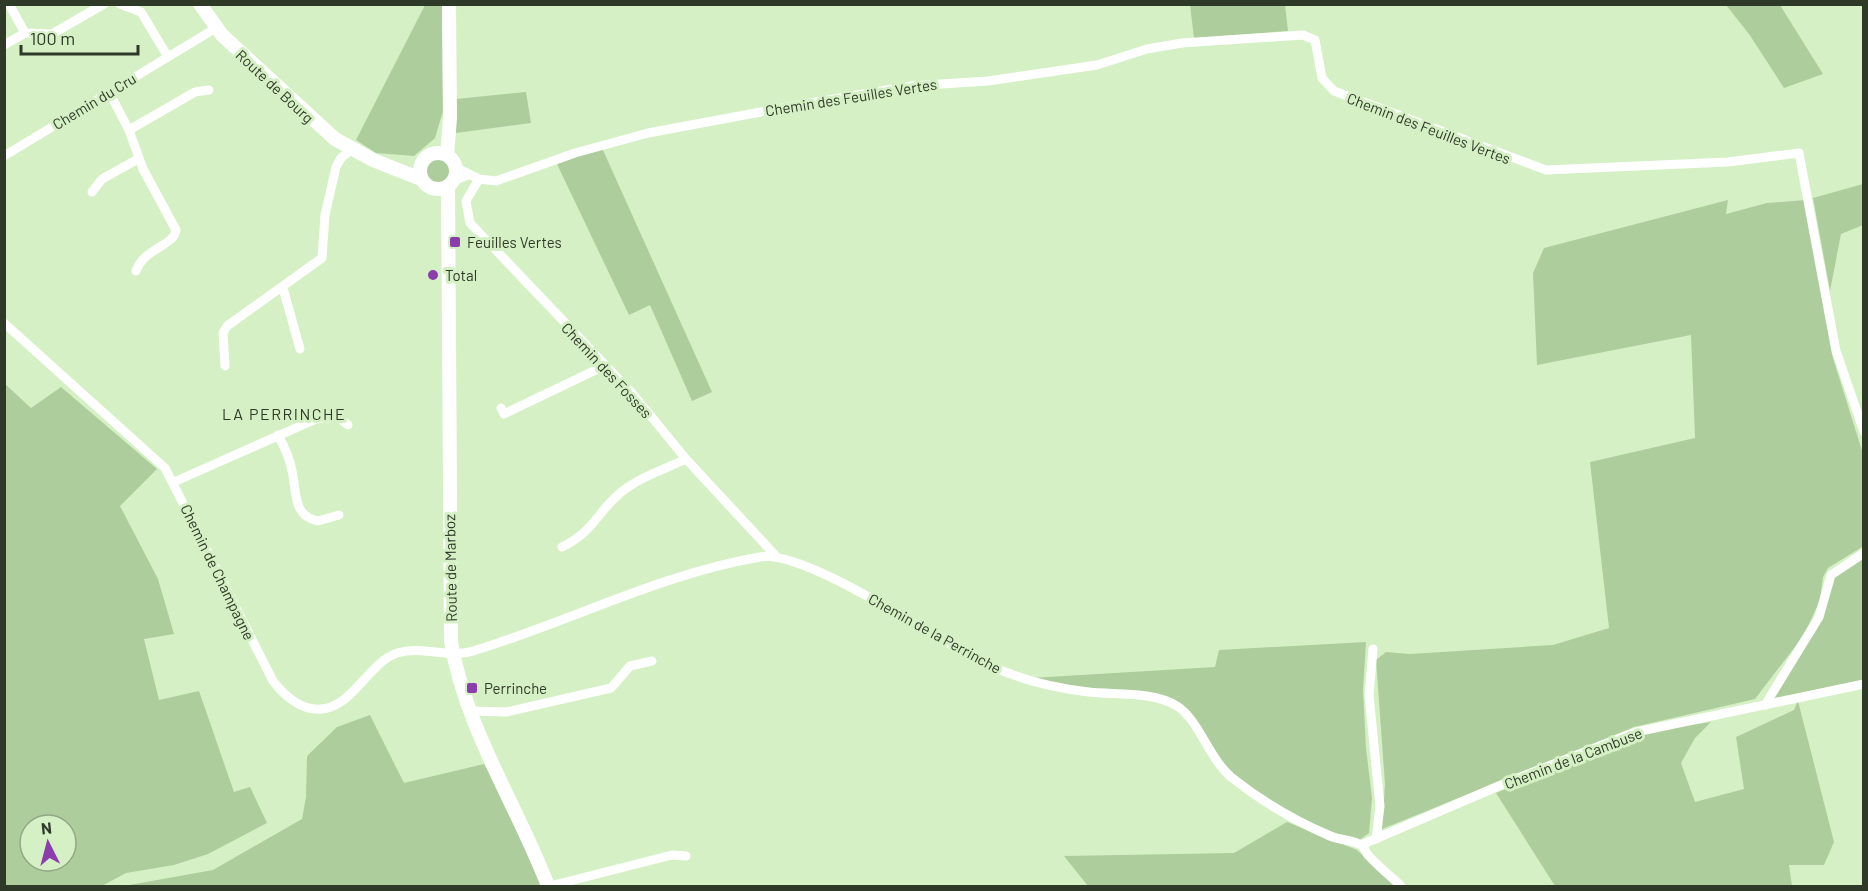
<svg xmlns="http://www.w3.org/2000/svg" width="1868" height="891" font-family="Barlow,sans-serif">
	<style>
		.green { fill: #aecd9c; fill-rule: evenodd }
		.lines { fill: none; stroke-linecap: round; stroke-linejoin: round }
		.street { stroke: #fff; stroke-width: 9 }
		.secondary { stroke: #fff; stroke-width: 14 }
		.poi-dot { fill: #8b3dae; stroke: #d5f0c5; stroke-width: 2 }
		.labels { text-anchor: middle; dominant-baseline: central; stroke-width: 6; stroke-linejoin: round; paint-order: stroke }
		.street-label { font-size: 15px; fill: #2f3928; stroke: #d5f0c5 }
		.poi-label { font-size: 15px; fill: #2f3928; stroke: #d5f0c5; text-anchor: start }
		.neighbourhood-label { font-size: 16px; letter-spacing: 1.5px; fill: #2f3928; stroke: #d5f0c5 }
	</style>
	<rect width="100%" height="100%" fill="#d5f0c5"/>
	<g class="green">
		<path d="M425,5H442L443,111L435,138L414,156L376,153L356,140Z"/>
		<path d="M1190,5H1285L1288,31L1194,38Z"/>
		<path d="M1726,5H1780L1823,74L1784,88L1749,34Z"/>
		<path d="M526,92L531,123L456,133V99Z"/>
		<path d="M602,148L712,392L692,401L650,305L629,315L556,162Z"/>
		<circle cx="437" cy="170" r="13"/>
		<path d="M1863,184V225L1841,234L1830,291L1813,198Z"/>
		<path d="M1728,200L1726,214L1767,203L1805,200L1833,358L1863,454L1862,547L1828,568L1823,577L1820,600L1804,635L1755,699L1634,727L1382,829L1385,784L1376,660L1386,652L1410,654L1553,645L1609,628L1590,462L1695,438L1691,335L1537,365L1533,273L1544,248Z"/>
		<path d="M4,383L31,408L61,387L157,469L120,506L158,579L174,634L144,639L159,700L199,691L234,792L250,787L267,823L208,854L174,865L126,873L102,886H5ZM30,825H66V861H30Z"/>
		<path d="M1863,557V680L1774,698L1773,694L1817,629L1833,580L1838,573Z"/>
		<path d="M1366,642L1363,690L1366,748L1372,798L1369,833L1358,841C1310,826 1255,797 1219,761C1201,743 1186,720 1171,699L1075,687L1031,678L1215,667L1219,650Z"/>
		<path d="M1798,701L1834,842L1824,865H1789L1792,886H1555L1496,793L1642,733L1711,722L1695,738L1681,763L1695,802L1744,789L1736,737L1794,710Z"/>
		<path d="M370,715L404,783L484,764L505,800L543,886H124L213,870L302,819L306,797L307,756L337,727Z"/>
		<path d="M1287,822L1357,850L1396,886H1088L1064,856L1234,853Z"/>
	</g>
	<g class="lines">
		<g class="street">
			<path d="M9,4L25,33"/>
			<path d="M120,4L141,12L168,57"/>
			<path d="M4,45L25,33L52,34L104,4"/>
			<path d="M109,92L129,130L143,169L176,230C174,246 144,248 136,271"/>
			<path d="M129,130L195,92L209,90"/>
			<path d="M4,156L216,28"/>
			<path d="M455,167L479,179L496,181L575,153L648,133L793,106L910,86L988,81L1097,65L1147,49L1182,43L1303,35L1315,40L1322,78L1334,91L1546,170L1728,162L1799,153L1836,351L1864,432"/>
			<path d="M479,179L466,201L470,223L632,393L686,459L775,555"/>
			<path d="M453,181L468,175"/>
			<path d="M92,192L102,179L138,159"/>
			<path d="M283,288L300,349"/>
			<path d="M4,323L165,468L273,681C284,695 301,711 321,709C353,707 368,663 397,653C423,645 448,659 473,651C569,622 660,574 760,557C806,549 936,640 984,663C1016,678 1053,688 1089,692C1115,695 1153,691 1177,706C1199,720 1208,757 1231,777C1261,801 1295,821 1330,836C1339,840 1354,840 1361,845C1365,847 1365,852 1368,855C1378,866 1390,876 1401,886"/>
			<path d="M225,366L223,333L227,326L322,258L325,215L336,167L341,158L352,149"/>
			<path d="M501,408L504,414L604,366"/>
			<path d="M278,435C284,446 290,458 292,471C297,491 292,516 318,521L339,515"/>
			<path d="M174,482L316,419L338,417L348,425"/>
			<path d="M562,547C593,532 596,514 619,494C637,478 665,469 686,459"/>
			<path d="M1373,649L1369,695L1380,806L1376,839"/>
			<path d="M1765,705L1819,617L1831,575L1864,553"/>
			<path d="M470,711L506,712L611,688L630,666L652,661"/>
			<path d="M1361,845L1515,779L1636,732L1864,684"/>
			<path d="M550,886L672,855L686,856"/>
		</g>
		<g class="secondary">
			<path d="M200,4L222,35L335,139L373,160L421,179"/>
			<circle cx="438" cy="171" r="18"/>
			<path d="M447,155L450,118L449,4"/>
			<path d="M448,186L451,641C465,728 517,805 548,886"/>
		</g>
	</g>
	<g class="poi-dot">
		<rect x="449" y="236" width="12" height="12" rx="3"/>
		<circle cx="433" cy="275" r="6"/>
		<rect x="466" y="682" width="12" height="12" rx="3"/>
	</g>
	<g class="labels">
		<g class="street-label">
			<text transform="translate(275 86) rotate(43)">Route de Bourg</text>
			<text transform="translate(851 97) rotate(-9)">Chemin des Feuilles Vertes</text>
			<text transform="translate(94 101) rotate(-31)">Chemin du Cru</text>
			<text transform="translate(1429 128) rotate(21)">Chemin des Feuilles Vertes</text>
			<text transform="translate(607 370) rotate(47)">Chemin des Fosses</text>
			<text transform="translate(450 568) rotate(-91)">Route de Marboz</text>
			<text transform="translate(218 572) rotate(64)">Chemin de Champagne</text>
			<text transform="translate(935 633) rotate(29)">Chemin de la Perrinche</text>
			<text transform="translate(1573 758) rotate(-21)">Chemin de la Cambuse</text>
		</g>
		<g class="poi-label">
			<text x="467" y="242">Feuilles Vertes</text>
			<text x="445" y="275">Total</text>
			<text x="484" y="688">Perrinche</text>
		</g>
		<g class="neighbourhood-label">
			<text x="284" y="413">LA PERRINCHE</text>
		</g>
	</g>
	<rect width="1868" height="891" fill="none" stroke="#2f3928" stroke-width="12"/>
	<g transform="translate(48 843) rotate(354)"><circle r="28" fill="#d5f0c5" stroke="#93a786" stroke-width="1.5"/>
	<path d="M0-4.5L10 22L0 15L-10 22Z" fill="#8b3dae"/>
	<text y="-9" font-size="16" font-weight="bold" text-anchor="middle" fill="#2f3928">N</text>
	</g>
	<path d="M21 45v9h117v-9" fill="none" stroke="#2f3928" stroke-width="3"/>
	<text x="30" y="45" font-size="18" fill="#2f3928" stroke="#d5f0c5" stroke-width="4.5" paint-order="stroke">100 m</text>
</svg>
